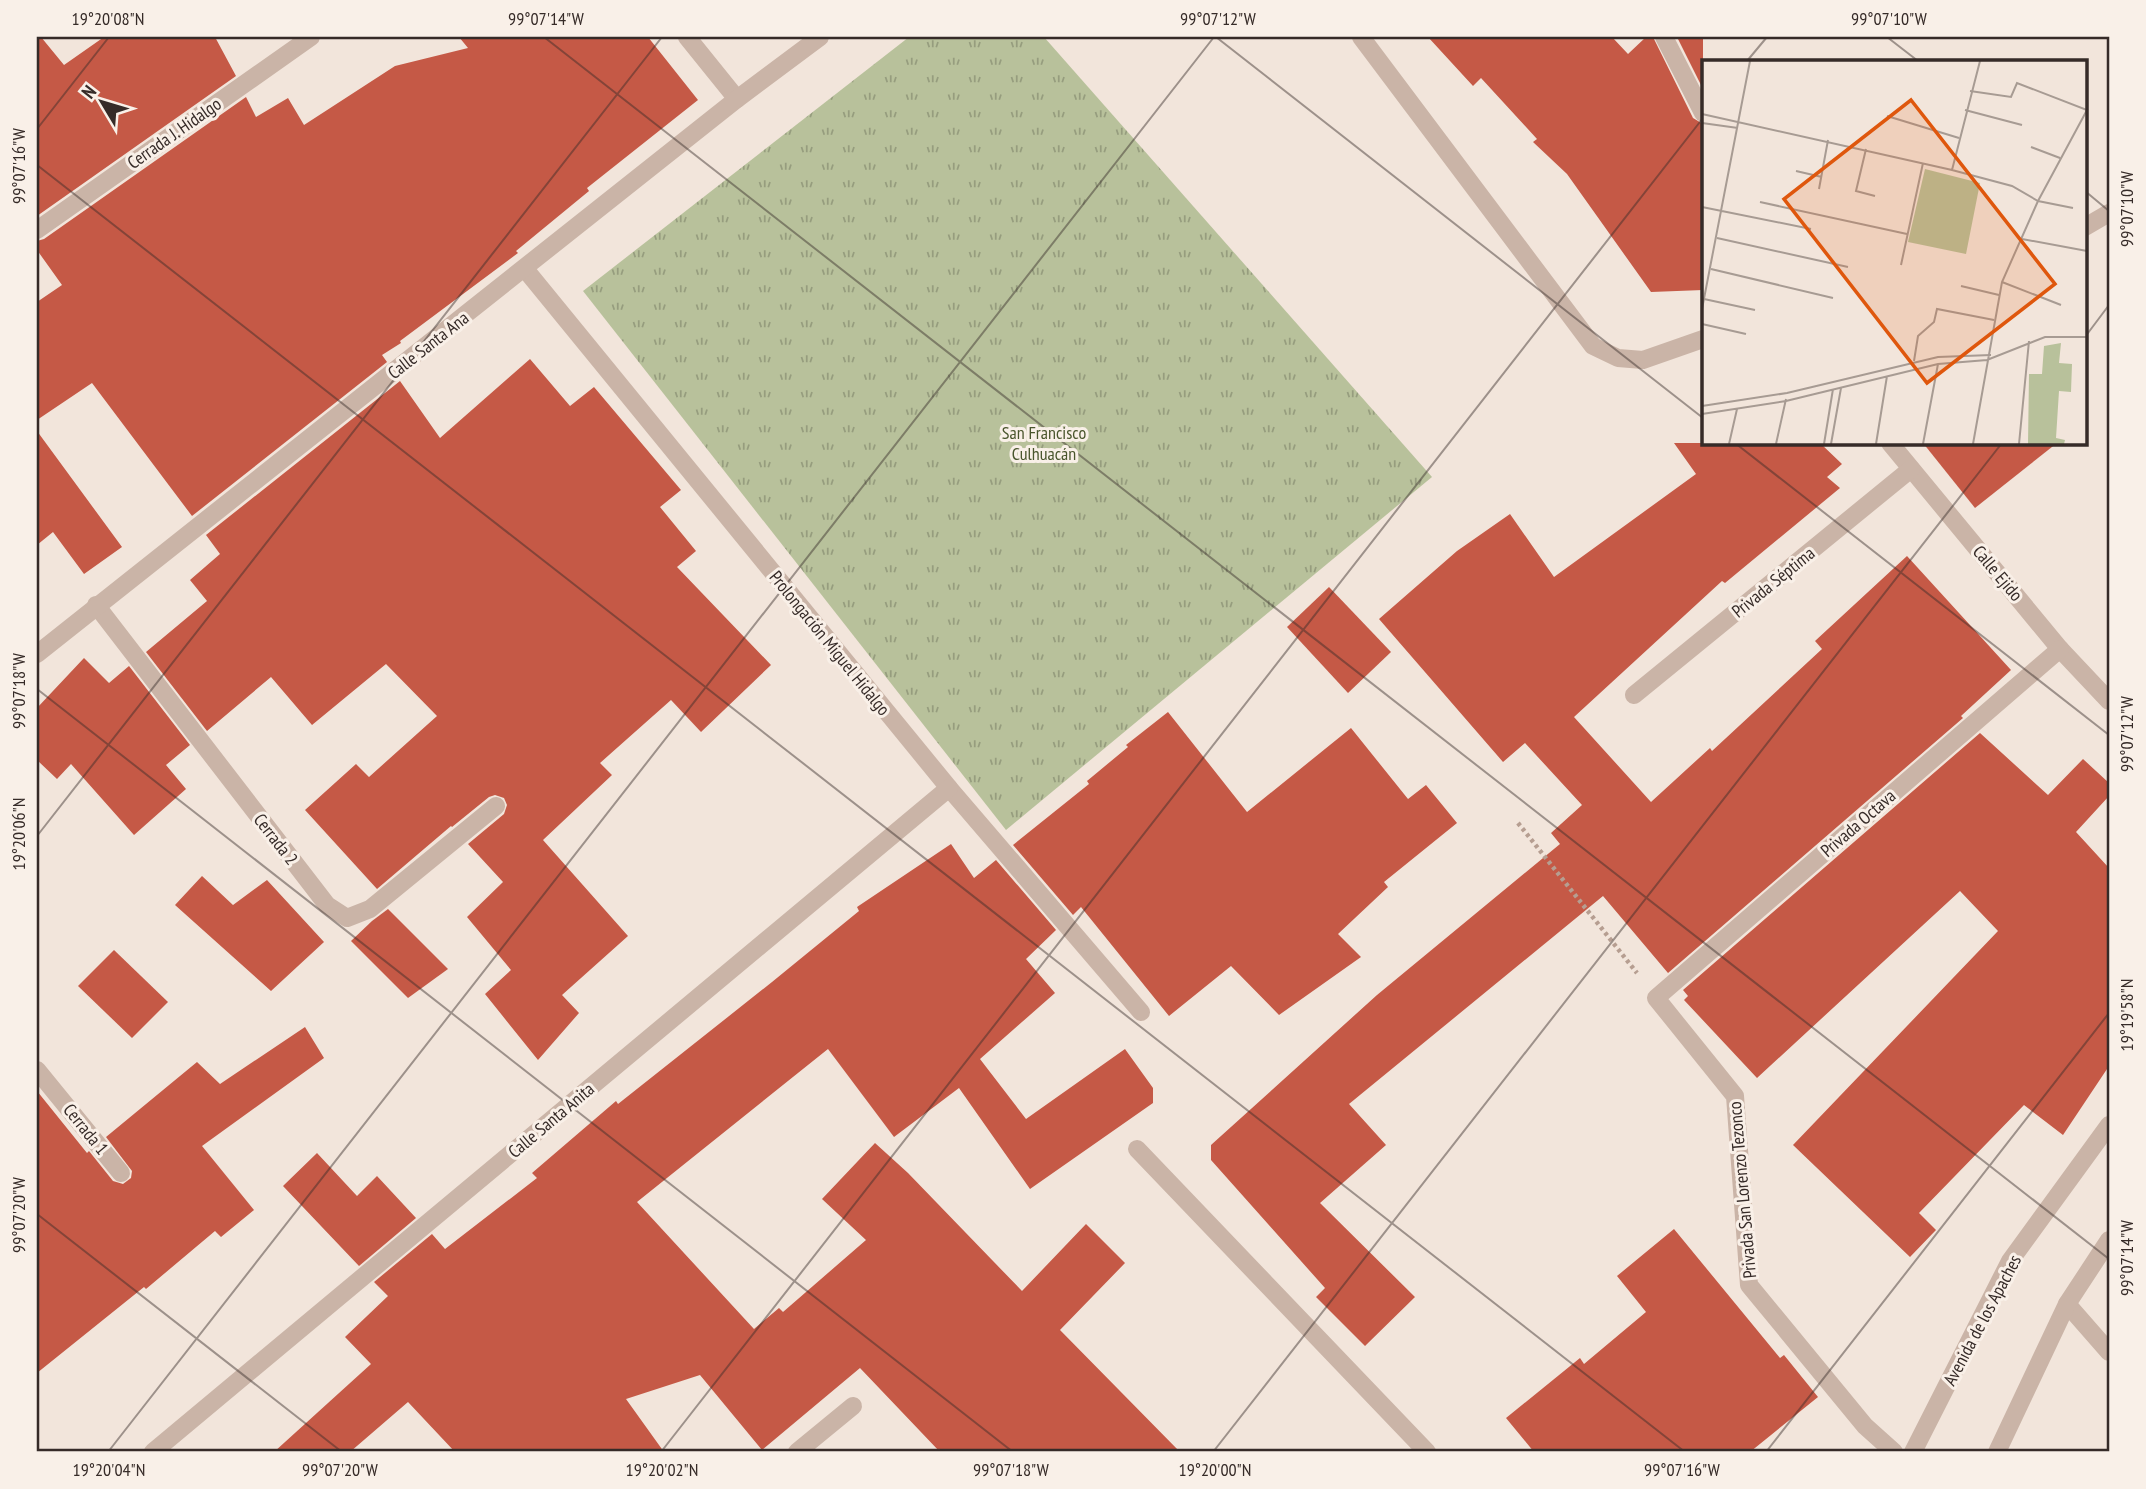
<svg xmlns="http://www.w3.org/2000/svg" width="2146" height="1489" font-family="'PT Sans Narrow',sans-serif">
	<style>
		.grass { fill: url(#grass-tufts) }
		.building { fill: #c55946 }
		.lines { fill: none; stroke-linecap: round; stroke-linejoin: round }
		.path { stroke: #b69e91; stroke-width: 4.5; stroke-dasharray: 3.5 3.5; stroke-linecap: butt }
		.minor { stroke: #cab4a7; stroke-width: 18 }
		.ticks { fill: none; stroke: #362b28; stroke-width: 2; stroke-opacity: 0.45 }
		.labels { text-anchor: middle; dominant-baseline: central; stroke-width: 6; stroke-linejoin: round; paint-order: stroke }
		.street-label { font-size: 18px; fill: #362b28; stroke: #f9f0e8 }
		.park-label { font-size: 18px; fill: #49552c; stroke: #f9f0e8 }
		.inset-road { fill: none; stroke: #a79b93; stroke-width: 2 }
		.view { fill: #df570d; fill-opacity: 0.15; stroke: #df570d; stroke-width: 3.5 }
		.inset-edge { fill: none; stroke: #362b28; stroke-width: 3.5 }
		.neatline { fill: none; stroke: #362b28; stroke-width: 2.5 }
		.ticks-label { font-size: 18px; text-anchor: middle; fill: #362b28 }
	</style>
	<defs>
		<pattern id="grass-tufts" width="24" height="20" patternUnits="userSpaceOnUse" patternTransform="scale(1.75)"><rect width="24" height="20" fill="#b8c19b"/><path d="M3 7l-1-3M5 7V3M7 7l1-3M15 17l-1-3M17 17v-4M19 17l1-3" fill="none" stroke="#969d7e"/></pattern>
	</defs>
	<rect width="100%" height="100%" fill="#f2e5db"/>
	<path class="grass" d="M909,37H1044L1432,477L1006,830L583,291Z"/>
	<g class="building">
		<path d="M37,37H41L64,65L104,37H215L236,76L37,216Z"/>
		<path d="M459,37H648L698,100L587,188L589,191L516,251L518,253L400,341L401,343L382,355L387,362L192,516L92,383L37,420V302L62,285L37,250V241L44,239L246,97L256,117L288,98L304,125L395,66L468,48Z"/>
		<path d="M1428,37H1612L1628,54L1646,37H1653L1693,118L1703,124V290L1651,292L1567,174L1533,142L1537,139L1481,78L1473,86Z"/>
		<path d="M1677,37H1703V89Z"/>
		<path d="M530,359L570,406L594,387L681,490L660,507L696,551L677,567L771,665L701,732L671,700L600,763L612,775L543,840L628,936L562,995L579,1013L538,1060L485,994L511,970L467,917L503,882L468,844L504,814L507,805L504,798L495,795L489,797L452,827L451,826L377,889L305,810L356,764L369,777L437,716L386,664L312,725L271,677L207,731L146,652L207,601L190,580L220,554L206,535L400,381L440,438Z"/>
		<path d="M37,431L122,547L84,574L53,532L37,545Z"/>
		<path d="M1674,443H1820L1842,464L1827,477L1840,488L1725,583L1722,581L1574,717L1651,802L1710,748L1712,751L1822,649L1815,641L1907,556L2011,670L1961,716L1963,718L1668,973L1603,896L1349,1104L1386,1145L1320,1203L1415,1297L1365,1346L1316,1297L1325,1288L1211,1160V1145L1377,995L1560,844L1551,833L1582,805L1525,743L1503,762L1379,619L1457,551L1510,514L1554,577L1696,474Z"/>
		<path d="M1923,443H2057L1975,508Z"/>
		<path d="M1329,587L1391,652L1348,693L1287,627Z"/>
		<path d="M84,658L109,683L129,666L190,745L166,765L186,789L134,835L71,764L57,779L37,760V708Z"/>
		<path d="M1168,712L1247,812L1351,728L1408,799L1426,785L1457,823L1384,882L1388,887L1338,934L1361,957L1279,1015L1231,966L1169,1016L1081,907L1073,915L1013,845L1089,784L1087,781L1128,747L1126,745Z"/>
		<path d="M1980,733L2048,795L2083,759L2109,783V796L2076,832L2109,868V1066L2063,1135L2024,1105L1919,1213L1936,1230L1910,1257L1793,1145L1998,931L1960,891L1757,1078L1684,1000L1688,996L1683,990Z"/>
		<path d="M951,844L974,878L996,860L1056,930L1026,959L1055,993L980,1059L1026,1119L1125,1049L1153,1088V1103L1030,1189L959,1088L894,1137L828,1049L637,1202L754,1329L779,1308L783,1312L866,1240L822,1199L875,1143L908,1173L1022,1291L1086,1224L1125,1263L1060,1330L1180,1452H940L860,1368L762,1450L700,1375L626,1399L664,1452H455L408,1402L350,1452H274L371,1364L345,1337L388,1296L374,1282L432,1234L445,1249L537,1178L532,1173L616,1101L618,1104L772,982L859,911L857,907Z"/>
		<path d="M202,876L233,905L267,880L324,942L271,991L175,905Z"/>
		<path d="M388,909L448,969L408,998L351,941L372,921Z"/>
		<path d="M114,950L168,1002L132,1038L78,986Z"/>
		<path d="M305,1027L324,1058L202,1146L254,1210L221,1237L215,1231L146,1289L144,1287L37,1373V1091L87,1153L89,1151L113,1181L123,1184L131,1178L132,1171L106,1137L197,1062L220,1084Z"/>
		<path d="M317,1153L357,1196L377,1176L416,1218L359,1266L283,1186Z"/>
		<path d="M1674,1229L1780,1358L1784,1355L1818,1397L1750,1452H1534L1506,1418L1580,1358L1584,1364L1646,1312L1617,1276Z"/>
	</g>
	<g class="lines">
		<path class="path" d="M1518,823L1637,973"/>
		<g class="minor">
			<path d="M687,37L737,99"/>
			<path d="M1361,37L1593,346L1618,358L1643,360L1703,339"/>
			<path d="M1664,37L1703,113"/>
			<path d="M2085,227L2109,213"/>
			<path d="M37,230L311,37"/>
			<path d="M525,269L949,788L1141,1012"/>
			<path d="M1890,443L2060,649L2109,701"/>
			<path d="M96,605L327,905L347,918L370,909L496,806"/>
			<path d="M37,654L737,99L820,37"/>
			<path d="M1634,695L1911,469"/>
			<path d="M37,1070L121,1173"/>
			<path d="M1137,1149L1427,1452"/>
			<path d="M2067,1304L2109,1352"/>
			<path d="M153,1452L949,788"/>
			<path d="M797,1452L853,1406"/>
			<path d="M1894,1452L1865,1426L1749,1285L1735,1096L1656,998L2060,649"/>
			<path d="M1913,1452L2010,1261L2109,1125"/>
			<path d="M1997,1452L2067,1304L2109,1240"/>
		</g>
	</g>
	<path class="ticks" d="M544,37L2109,1259M1216,37L1703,418M1887,37L1918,61M1747,61L1767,37M37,129L109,37M37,165L1685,1452M2085,191L2109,211M2085,337L2109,305M1735,443L2109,735M37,689L1013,1452M37,836L662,37M37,1214L342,1452M108,1452L1214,37M661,1452L1703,118M1213,1452L2002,443M1766,1452L2109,1013"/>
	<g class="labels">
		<g class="street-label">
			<text transform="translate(174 133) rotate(-35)">Cerrada J. Hidalgo</text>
			<text transform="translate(428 345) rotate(-38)">Calle Santa Ana</text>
			<text transform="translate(1998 573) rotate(50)">Calle Ejido</text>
			<text transform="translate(1773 582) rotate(-39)">Privada Séptima</text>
			<text transform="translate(830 643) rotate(51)">Prolongación Miguel Hidalgo</text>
			<text transform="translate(1858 823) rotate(-41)">Privada Octava</text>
			<text transform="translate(276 839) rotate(52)">Cerrada 2</text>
			<text transform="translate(551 1120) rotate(-40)">Calle Santa Anita</text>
			<text transform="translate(86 1129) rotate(51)">Cerrada 1</text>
			<text transform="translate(1742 1190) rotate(-95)">Privada San Lorenzo Tezonco</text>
			<text transform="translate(1982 1320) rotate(-62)">Avenida de los Apaches</text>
		</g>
		<g class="park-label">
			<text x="1044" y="432">San Francisco<tspan x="1044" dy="21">Culhuacán</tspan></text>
		</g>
	</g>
	<g transform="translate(1702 60)">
		<rect width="385" height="385" fill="#f2e5db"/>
		<path d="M223,109L278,123L264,194L206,182ZM359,283L357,303L370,304L369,332L357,331L354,378L363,380L362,384H326L327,314H340L342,286Z" fill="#b8c19b"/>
		<path class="inset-road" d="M268,31L309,37L315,23L385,50L336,141L300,222L271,384M263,50L320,65M0,54L250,110L310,126L336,141L371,148M185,56L257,78M0,63L36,68M329,87L358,98M164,89L154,131L173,136M250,110L278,1M94,111L120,117M117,129L126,80M58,142L205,174M0,147L109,169M15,178L146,207M320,179L385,191M199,205L221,103M9,209L131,238M300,222L359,245M259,226L297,235M2,239L53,250M0,249L48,1M0,264L44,274M212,301L216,276L232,262L235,249L292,260M0,346L85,333L236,297L289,295M0,354L84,341L236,304L285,300L343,277H385M27,384L35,349M74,384L84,339M122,384L131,329M129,384L139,328M174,384L185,316M221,384L236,304M317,384L327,281"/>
		<path class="view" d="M209,40L353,224L225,323L82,139Z"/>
		<rect width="385" height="385" class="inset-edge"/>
	</g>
	<rect width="2146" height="1489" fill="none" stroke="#f9f0e8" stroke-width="77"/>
	<g transform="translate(102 102) rotate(308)" stroke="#f9f0e8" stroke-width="5" paint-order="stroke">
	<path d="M0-5L12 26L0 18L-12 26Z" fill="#362b28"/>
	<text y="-10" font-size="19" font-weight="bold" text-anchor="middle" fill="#362b28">N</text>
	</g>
	<rect x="38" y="38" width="2070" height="1412" class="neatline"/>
	<g class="ticks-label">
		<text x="108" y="25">19°20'08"N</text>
		<text x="546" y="25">99°07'14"W</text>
		<text x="1218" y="25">99°07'12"W</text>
		<text x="1889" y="25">99°07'10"W</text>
		<text transform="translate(19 166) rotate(-90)" y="6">99°07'16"W</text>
		<text transform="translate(2127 209) rotate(-90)" y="6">99°07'10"W</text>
		<text transform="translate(19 691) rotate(-90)" y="6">99°07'18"W</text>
		<text transform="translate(2127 734) rotate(-90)" y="6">99°07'12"W</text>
		<text transform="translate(19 834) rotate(-90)" y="6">19°20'06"N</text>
		<text transform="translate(2127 1015) rotate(-90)" y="6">19°19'58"N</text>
		<text transform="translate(19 1215) rotate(-90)" y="6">99°07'20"W</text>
		<text transform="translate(2127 1258) rotate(-90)" y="6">99°07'14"W</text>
		<text x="109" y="1476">19°20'04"N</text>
		<text x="340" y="1476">99°07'20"W</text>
		<text x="662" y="1476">19°20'02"N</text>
		<text x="1011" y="1476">99°07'18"W</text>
		<text x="1215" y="1476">19°20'00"N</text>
		<text x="1682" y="1476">99°07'16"W</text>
	</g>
</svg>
